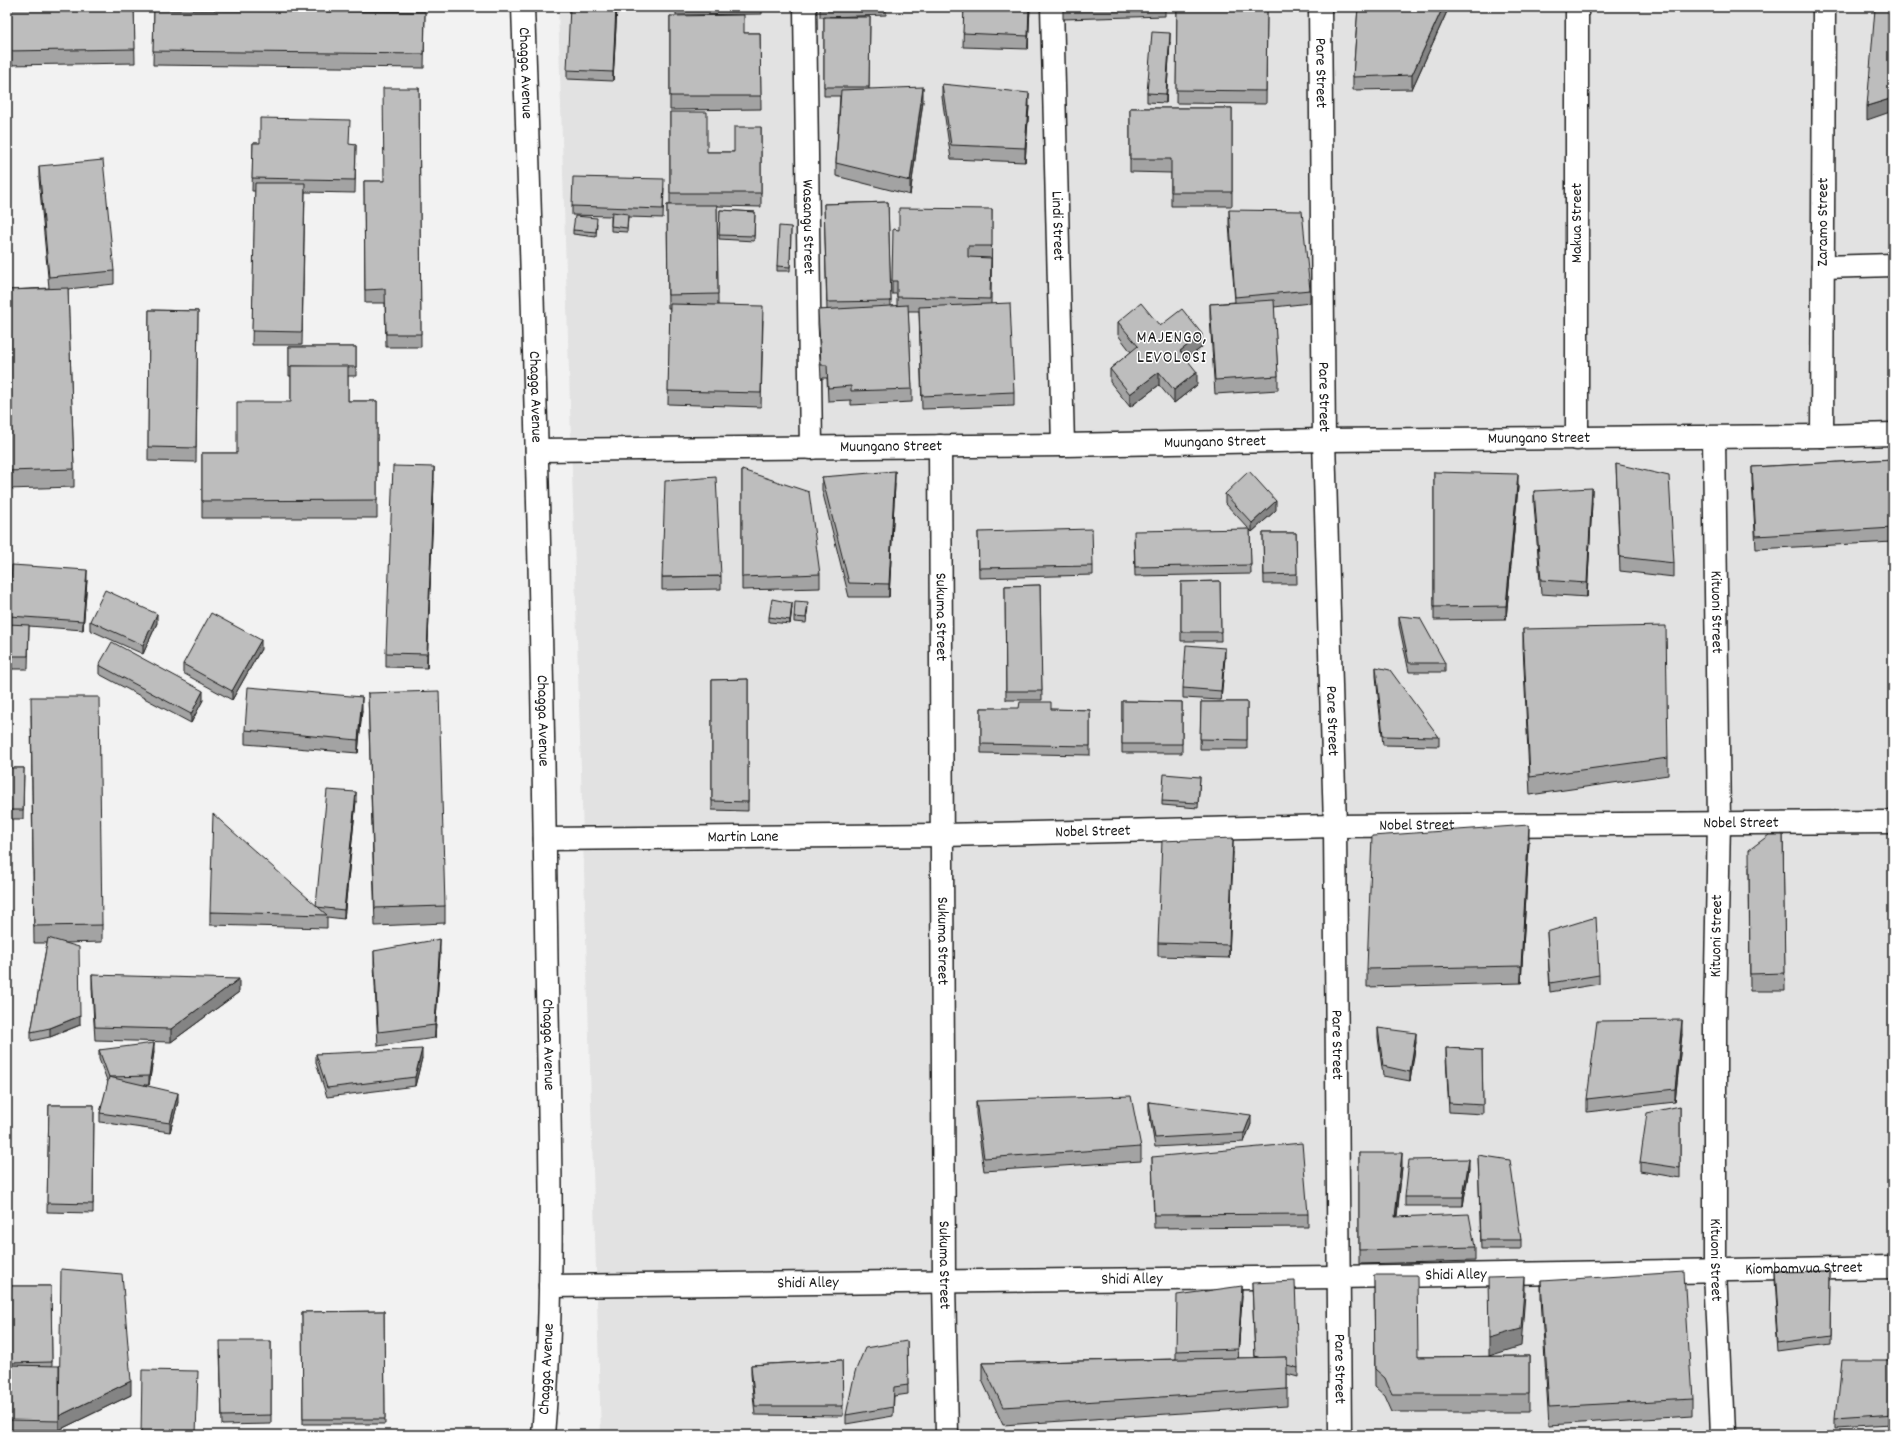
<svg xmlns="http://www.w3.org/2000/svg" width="1900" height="1442" font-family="Dekko,sans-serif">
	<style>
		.built { fill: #e2e2e2 }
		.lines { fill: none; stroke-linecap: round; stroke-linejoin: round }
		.minor-casing { stroke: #1c1c1c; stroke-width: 25 }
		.minor { stroke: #fff; stroke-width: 22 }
		.wall { fill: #a3a3a3; stroke: #1c1c1c }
		.shaded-wall { fill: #848484; stroke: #1c1c1c }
		.building { fill: #bdbdbd; stroke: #1c1c1c }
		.labels { text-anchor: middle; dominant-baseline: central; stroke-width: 3; stroke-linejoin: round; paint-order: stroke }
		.street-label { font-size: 16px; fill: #1c1c1c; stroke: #fff }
		.neighbourhood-label { font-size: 17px; letter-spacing: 1px; fill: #1c1c1c; stroke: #fff }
	</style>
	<rect width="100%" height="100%" fill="#f2f2f2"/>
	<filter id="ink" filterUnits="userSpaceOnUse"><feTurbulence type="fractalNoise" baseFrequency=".025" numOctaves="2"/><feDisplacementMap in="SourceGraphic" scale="8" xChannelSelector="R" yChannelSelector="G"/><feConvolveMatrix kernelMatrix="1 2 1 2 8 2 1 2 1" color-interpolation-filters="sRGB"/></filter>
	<g filter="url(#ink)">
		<path class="built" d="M558,7H1893V1435H601Z"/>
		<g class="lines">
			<defs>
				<g id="minor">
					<path id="s1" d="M523,7C534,313 542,619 546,926C548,1094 557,1267 543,1435"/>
					<path id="s2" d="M805,7L811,448"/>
					<path id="s3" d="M1052,7L1063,445"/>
					<path id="s4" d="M1320,7L1324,440L1335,826L1340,1435"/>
					<path d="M1823,267L1893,265"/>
					<path id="s5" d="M1822,436L1824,7"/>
					<path id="s6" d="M1714,438L1719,822L1715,1020V1271L1722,1435"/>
					<path d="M1577,439V7"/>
					<path id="s7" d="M940,446L944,1281L947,1435"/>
					<path id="s8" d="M537,450L1063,445L1324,440L1822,436L1893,434"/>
					<path id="s9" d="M545,839L942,835L1335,826L1893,822"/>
					<path id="s10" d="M550,1286L1338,1277L1893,1267"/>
				</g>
			</defs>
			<use href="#minor" class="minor-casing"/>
			<use href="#minor" class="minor"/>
		</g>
		<g class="wall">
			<path d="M134,7L135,63L7,65V8Z"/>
			<path d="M617,7L613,81L567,79V70Z"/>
			<path d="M676,7H762V14L676,15Z"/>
			<path d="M820,7H886V15L829,17H870L869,89L923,101L910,195L836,176V163L840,96H824V17H820Z"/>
			<path d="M964,7H1030L1028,49L963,47Z"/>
			<path d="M1063,7H1165V16L1063,19Z"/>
			<path d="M1176,7H1267L1266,104L1176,103L1177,11H1176Z"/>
			<path d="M1358,7H1449L1412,89L1353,90V77Z"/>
			<path d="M154,10L425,12L424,68L153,65Z"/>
			<path d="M670,16L744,33H760L761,109L670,110Z"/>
			<path d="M1170,42L1166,103L1147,102V93Z"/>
			<path d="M942,84L1029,106L1025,162L951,159L942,97Z"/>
			<path d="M419,88L421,347H386L385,303H365L364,181H384Z"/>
			<path d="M1130,108H1232V206H1171V173L1130,172Z"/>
			<path d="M670,112L707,152H734L761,127V207L717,206L718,305L763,320L761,407L668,404L670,308H668L667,205H670Z"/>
			<path d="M253,143L356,145L355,193L305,192L302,345H252L255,191H252Z"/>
			<path d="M39,166L114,271V284L68,289L74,469V487L7,489V290L49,288L39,179Z"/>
			<path d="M664,188L663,218L628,217L627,232L611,231V216L572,215V206Z"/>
			<path d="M888,202L891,306H897V294H892V281L899,230L992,209L991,304L1014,392V406L922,409L919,311H908L912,389V402L851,405V400L828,401L827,378H821L818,324V310H827L824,204Z"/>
			<path d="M720,210L755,212L754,241L719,239Z"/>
			<path d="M1229,210L1310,290V303L1274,307L1278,376V390L1215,394L1210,317V304L1235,302L1229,224Z"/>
			<path d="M597,223L596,237L573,234V230Z"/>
			<path d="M791,227L790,271H777V266Z"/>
			<path d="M149,310L198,311L196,462L148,461Z"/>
			<path d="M1118,322L1160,326L1202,347L1187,359L1197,385L1174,403L1159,385L1130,407L1110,382V369L1131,352L1118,335Z"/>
			<path d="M289,347H356V376H348V401H377V518H202V453H237L291,402V376H289Z"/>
			<path d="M1893,459V542L1756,549L1752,480V467Z"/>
			<path d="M1616,464L1674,563V577L1620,571Z"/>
			<path d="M742,470L820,574V588L742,590Z"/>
			<path d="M1434,472L1518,487L1506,619L1434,620Z"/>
			<path d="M822,477L895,484L889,597H849L822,490Z"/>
			<path d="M434,481L427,668L386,667V653Z"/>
			<path d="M1534,491L1592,502L1587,597L1541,594L1534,504Z"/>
			<path d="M1225,494L1276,510L1252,532L1250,530L1251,574L1135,576L1134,540L1249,529L1225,503Z"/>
			<path d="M978,532L1093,566V575L979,578Z"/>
			<path d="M1263,533H1296L1297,584H1264Z"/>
			<path d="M721,576V589L662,590V577Z"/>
			<path d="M87,580L83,630L29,626L28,669H7V624H9V616Z"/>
			<path d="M1220,581L1221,641H1181V582Z"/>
			<path d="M1040,585L1042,700H1006L1005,586Z"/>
			<path d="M792,607L790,624L769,622V617Z"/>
			<path d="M808,607L806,623L794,622V617Z"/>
			<path d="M1399,616L1445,663V672H1409L1399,625Z"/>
			<path d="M90,621L157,623L143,654L90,630Z"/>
			<path d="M1523,629L1668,758V775L1530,795L1523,646Z"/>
			<path d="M261,649L232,700L183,673V664Z"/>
			<path d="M1225,657L1221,700L1183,698V688Z"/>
			<path d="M99,665L203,700L191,723L99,674Z"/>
			<path d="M1376,667L1439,737V746L1383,745L1376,676Z"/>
			<path d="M748,679V811L712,810V680Z"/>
			<path d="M368,693L445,906V923L375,926Z"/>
			<path d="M1122,701L1182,702V753H1122Z"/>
			<path d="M1201,702H1247V749H1200Z"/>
			<path d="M981,708L1090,710V755L981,753Z"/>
			<path d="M362,710L358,753L245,744V730Z"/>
			<path d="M31,715L102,925V942L65,943L80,1025L50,1037L31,1041V1032L47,943H34Z"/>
			<path d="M7,768H24L23,819H7Z"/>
			<path d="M1200,777L1198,808L1162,805V801Z"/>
			<path d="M356,801L344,919L327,917V928L210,925V912L316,906Z"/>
			<path d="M1783,835L1785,991H1750L1749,867Z"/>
			<path d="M1529,842L1521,983L1367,987V969Z"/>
			<path d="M1233,852L1229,958L1158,956V943Z"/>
			<path d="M1547,932L1599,975V984L1550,992Z"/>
			<path d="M374,951L440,953L435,1038L378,1046L374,964Z"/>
			<path d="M92,975L239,992L171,1042L95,1040L92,988Z"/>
			<path d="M1378,1028L1416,1042L1410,1081L1383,1076L1378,1037Z"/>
			<path d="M1682,1034L1675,1102L1587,1112V1099Z"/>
			<path d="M1446,1048L1482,1050L1483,1114L1449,1112L1446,1057Z"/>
			<path d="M99,1050L154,1052L149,1085H144L178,1102L170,1132L100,1122V1113L108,1083L99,1059Z"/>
			<path d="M316,1054L422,1058L415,1086L327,1097L316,1063Z"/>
			<path d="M976,1101L1141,1147V1161L984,1171L976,1114Z"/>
			<path d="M1149,1102L1251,1124L1244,1142L1155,1147L1149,1111Z"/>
			<path d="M49,1105H94L93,1213L47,1212Z"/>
			<path d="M1680,1106V1178L1640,1171V1162Z"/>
			<path d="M1359,1153L1402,1167L1397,1217L1475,1247V1261L1359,1264Z"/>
			<path d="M1478,1155L1521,1240V1249H1481Z"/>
			<path d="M1152,1157L1308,1214V1227L1154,1228Z"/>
			<path d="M1469,1168L1463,1206H1405V1197Z"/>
			<path d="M1831,1271L1830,1345L1779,1352L1774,1281V1272Z"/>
			<path d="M1374,1275L1418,1357L1529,1356V1412H1392L1385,1396L1375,1387Z"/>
			<path d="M1541,1281L1692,1399V1416L1549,1425L1541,1298Z"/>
			<path d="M1252,1283L1298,1368V1377L1287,1374V1406L1003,1425L982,1380V1363L1176,1359V1351L1242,1296L1238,1358H1255Z"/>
			<path d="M8,1286H51L52,1366L131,1395L59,1430H7V1365H9Z"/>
			<path d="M384,1311L385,1424H303L302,1312Z"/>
			<path d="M271,1341V1424L222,1425L220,1350Z"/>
			<path d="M907,1341L908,1394L894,1396L893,1416L846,1424V1415Z"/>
			<path d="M842,1360L843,1416L755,1415L751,1374V1365Z"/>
			<path d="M1893,1360V1425L1836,1428V1419Z"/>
		</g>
		<g class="shaded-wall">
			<path d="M616,7H617L613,81V72Z"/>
			<path d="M1029,7H1030L1028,49V36Z"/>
			<path d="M1443,7H1449L1412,89V75Z"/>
			<path d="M1170,33V42L1166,103V94Z"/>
			<path d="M923,87V101L910,195V181Z"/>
			<path d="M1029,93V106L1025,162V148Z"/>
			<path d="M1893,98V111L1867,120V106Z"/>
			<path d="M1202,334V347L1180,364V351Z"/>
			<path d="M1159,372V385L1130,407V394Z"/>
			<path d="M1197,372V385L1174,403V390Z"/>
			<path d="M434,467V481L427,668V654Z"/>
			<path d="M895,471V484L889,597V584Z"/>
			<path d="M1518,474V487L1506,619V606Z"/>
			<path d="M1592,488V502L1587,597V583Z"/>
			<path d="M1276,501V510L1252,532V523Z"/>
			<path d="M87,570V580L83,630V621Z"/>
			<path d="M792,603V607L790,624V620Z"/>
			<path d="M157,614V623L143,654V645Z"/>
			<path d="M261,640V649L232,700V691Z"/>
			<path d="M1225,648V657L1221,700V691Z"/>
			<path d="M203,691V700L191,723V714Z"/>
			<path d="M362,697V710L358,753V740Z"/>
			<path d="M356,792V801L344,919V910Z"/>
			<path d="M1529,825V842L1521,983V966Z"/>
			<path d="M1233,838V852L1229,958V945Z"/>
			<path d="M440,939V953L435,1038V1025Z"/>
			<path d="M239,979V992L171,1042V1029Z"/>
			<path d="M80,1016V1025L50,1037V1028Z"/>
			<path d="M1682,1020V1034L1675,1102V1089Z"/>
			<path d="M1416,1033V1042L1410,1081V1072Z"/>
			<path d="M154,1043V1052L149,1085V1076Z"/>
			<path d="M422,1049V1058L415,1086V1077Z"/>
			<path d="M178,1093V1102L170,1132V1123Z"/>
			<path d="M1251,1115V1124L1244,1142V1133Z"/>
			<path d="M1402,1153V1167L1395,1230V1217Z"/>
			<path d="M1469,1159V1168L1463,1206V1197Z"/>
			<path d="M1525,1277V1294L1521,1346L1489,1356V1338Z"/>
			<path d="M1242,1286V1296L1238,1358V1349Z"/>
			<path d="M131,1381V1395L59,1430V1416Z"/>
		</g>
		<g class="building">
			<path d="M58,7H134L135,49L7,51V8Z"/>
			<path d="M570,7H616L613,72L567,70Z"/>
			<path d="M964,7H1029L1028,36L963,33Z"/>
			<path d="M1177,7H1267L1266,91L1176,90Z"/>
			<path d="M1358,7H1443L1412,75L1353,77Z"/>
			<path d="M1886,7H1893V98L1867,106L1875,9Z"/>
			<path d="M154,10L425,12L424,54L153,51Z"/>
			<path d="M744,15V33H760L761,96H670V16Z"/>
			<path d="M824,17H870L869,87H824Z"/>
			<path d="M1152,32L1170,33L1166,94L1147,93Z"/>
			<path d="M942,84L1029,93L1025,148L951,145Z"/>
			<path d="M923,87L910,181L836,163L841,90Z"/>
			<path d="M383,88H419L421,334H386L385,289L365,290L364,181H384Z"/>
			<path d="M1130,108H1232V192H1171V159H1130Z"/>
			<path d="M670,112H707V152H734V127H761V193H670Z"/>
			<path d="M260,118L350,120L349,144L356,145L355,180L252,178L253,143H260Z"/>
			<path d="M103,160L114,271L49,277L39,166Z"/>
			<path d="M573,177L664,179L663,209L572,206Z"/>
			<path d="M255,183H305L302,332L252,331Z"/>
			<path d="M888,202L891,301L827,302L824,204Z"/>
			<path d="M667,205H717L718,294L668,295Z"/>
			<path d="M899,208L992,209V246H968V257L991,258L990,299L897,297V281H892L893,229L899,230Z"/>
			<path d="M720,210L755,212L754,236L719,235Z"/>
			<path d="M1229,210L1302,211L1310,290L1235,297Z"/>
			<path d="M612,212L628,214L627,228L611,226Z"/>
			<path d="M575,216L597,218L596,232L573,230Z"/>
			<path d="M779,226L791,227L790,267L777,266Z"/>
			<path d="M68,288L74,469L7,471V290Z"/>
			<path d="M1274,300L1278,376L1215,380L1210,304Z"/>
			<path d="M1010,303L1014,392L922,396L919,307Z"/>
			<path d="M1141,303L1160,326L1182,309L1202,334L1180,351L1197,372L1174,390L1159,372L1130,394L1110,369L1138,346L1118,322Z"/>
			<path d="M670,304L763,306L761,393L668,391Z"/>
			<path d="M908,305L912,389L851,391V386L828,388L827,365H821L818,310Z"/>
			<path d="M149,310L198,311L196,448L148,447Z"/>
			<path d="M289,347H356V367L291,366V367H289Z"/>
			<path d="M291,366H348V401H377V500L202,501V453H237V402H291Z"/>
			<path d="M1893,459V528L1756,536L1752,467Z"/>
			<path d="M1616,464L1669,476L1674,563L1620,557Z"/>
			<path d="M393,466L434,467L427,654L386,653Z"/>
			<path d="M742,470L809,492L820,574L742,577Z"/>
			<path d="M895,471L889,584L849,583L822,477Z"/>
			<path d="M1249,471L1276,501L1252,523L1225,494Z"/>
			<path d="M1434,472L1518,474L1506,606L1434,607Z"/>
			<path d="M716,477L721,576L662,577L665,481Z"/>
			<path d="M1592,488L1587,583L1541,580L1534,491Z"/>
			<path d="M1092,529L1093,566L979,568L978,532Z"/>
			<path d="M1250,529L1251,565L1135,567L1134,531Z"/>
			<path d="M1263,533H1296L1297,574L1264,575Z"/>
			<path d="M12,565L87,570L83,621L9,616Z"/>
			<path d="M1220,581L1221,632H1181V582Z"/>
			<path d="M1040,585L1042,691H1006L1005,586Z"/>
			<path d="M105,590L157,614L143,645L90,621Z"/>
			<path d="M772,599L792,603L790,620L769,617Z"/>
			<path d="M795,601L808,602L806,618L794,617Z"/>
			<path d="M211,613L261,640L232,691L183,664Z"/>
			<path d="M1399,616L1420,618L1445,663H1409Z"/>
			<path d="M7,624L29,625L28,656H7Z"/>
			<path d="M1666,626L1668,758L1530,777L1523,629Z"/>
			<path d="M112,642L203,691L191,714L99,665Z"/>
			<path d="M1186,645L1225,648L1221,691L1183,688Z"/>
			<path d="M1376,667L1390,670L1439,737L1383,736Z"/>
			<path d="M748,679V802L712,801V680Z"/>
			<path d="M248,687L362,697L358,740L245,730Z"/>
			<path d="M439,691L445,906L375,908L368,693Z"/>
			<path d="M31,697H99L102,925L34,926Z"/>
			<path d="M1122,701L1182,702V744H1122Z"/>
			<path d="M1020,702H1051V709L1090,710V746L981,744V708H1019Z"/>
			<path d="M1201,702H1247V740L1200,739Z"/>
			<path d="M7,768H24L23,810H7Z"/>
			<path d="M1164,774L1200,777L1198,803L1162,801Z"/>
			<path d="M327,790L356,792L344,910L317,907L316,906Z"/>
			<path d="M213,814L327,915L210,912Z"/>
			<path d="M1529,825L1521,966L1367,969L1372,836Z"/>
			<path d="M1769,835H1783L1785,973L1750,974L1749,850Z"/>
			<path d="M1233,838L1229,945L1158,943L1162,841Z"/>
			<path d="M1596,917L1599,975L1550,983L1547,932Z"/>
			<path d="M48,938L79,947L80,1016L50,1028L31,1032Z"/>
			<path d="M440,939L435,1025L378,1032L374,951Z"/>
			<path d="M92,975L239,979L171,1029L95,1027Z"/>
			<path d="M1682,1020L1675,1089L1587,1099L1597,1021Z"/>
			<path d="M1378,1028L1416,1033L1410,1072L1383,1066Z"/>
			<path d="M154,1043L149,1076L109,1077L178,1093L170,1123L100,1113L109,1077L99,1050Z"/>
			<path d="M1446,1048L1482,1050L1483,1105L1449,1103Z"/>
			<path d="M422,1049L415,1077L327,1088L316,1054Z"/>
			<path d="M1131,1096L1141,1147L984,1158L976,1101Z"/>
			<path d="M1149,1102L1251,1115L1244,1133L1155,1138Z"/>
			<path d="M49,1105H94L93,1204L47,1203Z"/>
			<path d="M1680,1106V1168L1640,1162L1647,1113Z"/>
			<path d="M1302,1143L1308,1214L1154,1215L1152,1157Z"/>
			<path d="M1359,1153H1402L1395,1217L1469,1214L1475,1247L1359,1250Z"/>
			<path d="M1478,1155L1510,1160L1521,1240H1481Z"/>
			<path d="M1469,1159L1463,1197H1405L1409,1160Z"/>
			<path d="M61,1269L122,1274L131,1381L59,1416Z"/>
			<path d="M1831,1271L1830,1336L1779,1343L1774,1272Z"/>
			<path d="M1684,1272L1692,1399L1549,1407L1541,1281Z"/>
			<path d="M1374,1275H1417L1418,1357L1529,1356V1394H1392L1385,1378L1375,1369Z"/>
			<path d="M1525,1277L1521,1329L1489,1338L1488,1278Z"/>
			<path d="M1295,1281L1298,1368L1287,1365V1357L1261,1358L1255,1356L1252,1283Z"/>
			<path d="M8,1286H51L52,1362L9,1363Z"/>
			<path d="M1242,1286L1238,1349L1176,1351L1177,1295Z"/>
			<path d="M384,1311L385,1419H303L302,1312Z"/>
			<path d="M220,1341H271V1415L222,1416Z"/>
			<path d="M907,1341L908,1385L894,1387L893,1407L846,1415L855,1372L865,1348Z"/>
			<path d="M1287,1357V1389L1003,1407L982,1363Z"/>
			<path d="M842,1360L843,1406H755L751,1365Z"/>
			<path d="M1842,1360H1893V1415L1836,1419Z"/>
			<path d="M7,1365L59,1366V1421L7,1420Z"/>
			<path d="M142,1370L198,1371L196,1435H141Z"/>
		</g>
	</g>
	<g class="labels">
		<g class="street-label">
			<text stroke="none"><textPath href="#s1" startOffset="66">Chagga Avenue</textPath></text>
			<text stroke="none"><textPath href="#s4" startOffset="66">Pare Street</textPath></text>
			<text stroke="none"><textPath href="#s5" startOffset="214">Zaramo Street</textPath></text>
			<text transform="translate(1577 223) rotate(-90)">Makua Street</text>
			<text stroke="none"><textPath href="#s3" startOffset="219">Lindi Street</textPath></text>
			<text stroke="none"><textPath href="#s2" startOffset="220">Wasangu Street</textPath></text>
			<text stroke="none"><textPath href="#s1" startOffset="390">Chagga Avenue</textPath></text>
			<text stroke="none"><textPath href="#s4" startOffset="390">Pare Street</textPath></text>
			<text stroke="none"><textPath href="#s8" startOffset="1002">Muungano Street</textPath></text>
			<text stroke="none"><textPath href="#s8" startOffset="678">Muungano Street</textPath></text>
			<text stroke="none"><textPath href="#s8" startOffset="354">Muungano Street</textPath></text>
			<text stroke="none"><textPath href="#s6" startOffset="174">Kituoni Street</textPath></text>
			<text stroke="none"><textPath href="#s7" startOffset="171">Sukuma Street</textPath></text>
			<text stroke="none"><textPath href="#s1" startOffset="714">Chagga Avenue</textPath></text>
			<text stroke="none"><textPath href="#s4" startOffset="714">Pare Street</textPath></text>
			<text stroke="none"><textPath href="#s9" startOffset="1196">Nobel Street</textPath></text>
			<text stroke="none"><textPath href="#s9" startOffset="872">Nobel Street</textPath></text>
			<text stroke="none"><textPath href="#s9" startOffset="548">Nobel Street</textPath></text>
			<text stroke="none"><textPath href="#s9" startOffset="198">Martin Lane</textPath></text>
			<text transform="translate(1717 936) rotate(-89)">Kituoni Street</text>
			<text stroke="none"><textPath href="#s7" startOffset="495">Sukuma Street</textPath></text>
			<text stroke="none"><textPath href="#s1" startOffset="1038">Chagga Avenue</textPath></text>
			<text stroke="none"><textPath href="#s4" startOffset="1038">Pare Street</textPath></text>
			<text stroke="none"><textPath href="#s6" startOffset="822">Kituoni Street</textPath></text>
			<text stroke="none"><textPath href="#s7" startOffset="819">Sukuma Street</textPath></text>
			<text stroke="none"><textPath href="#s10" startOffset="1254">Kiombamvua Street</textPath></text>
			<text stroke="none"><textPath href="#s10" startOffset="906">Shidi Alley</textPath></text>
			<text stroke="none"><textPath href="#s10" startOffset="582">Shidi Alley</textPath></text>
			<text stroke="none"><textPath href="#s10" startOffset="258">Shidi Alley</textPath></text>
			<text transform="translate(547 1369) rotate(-87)">Chagga Avenue</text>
			<text stroke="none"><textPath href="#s4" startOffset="1362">Pare Street</textPath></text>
		</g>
		<g class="neighbourhood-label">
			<text x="1172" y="339">MAJENGO,<tspan x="1172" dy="20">LEVOLOSI</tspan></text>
		</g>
	</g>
	<rect width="1900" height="1442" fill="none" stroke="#fff" stroke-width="24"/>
	<rect x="12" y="12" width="1876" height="1418" fill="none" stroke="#1c1c1c" stroke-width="1.5" filter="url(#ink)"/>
</svg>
